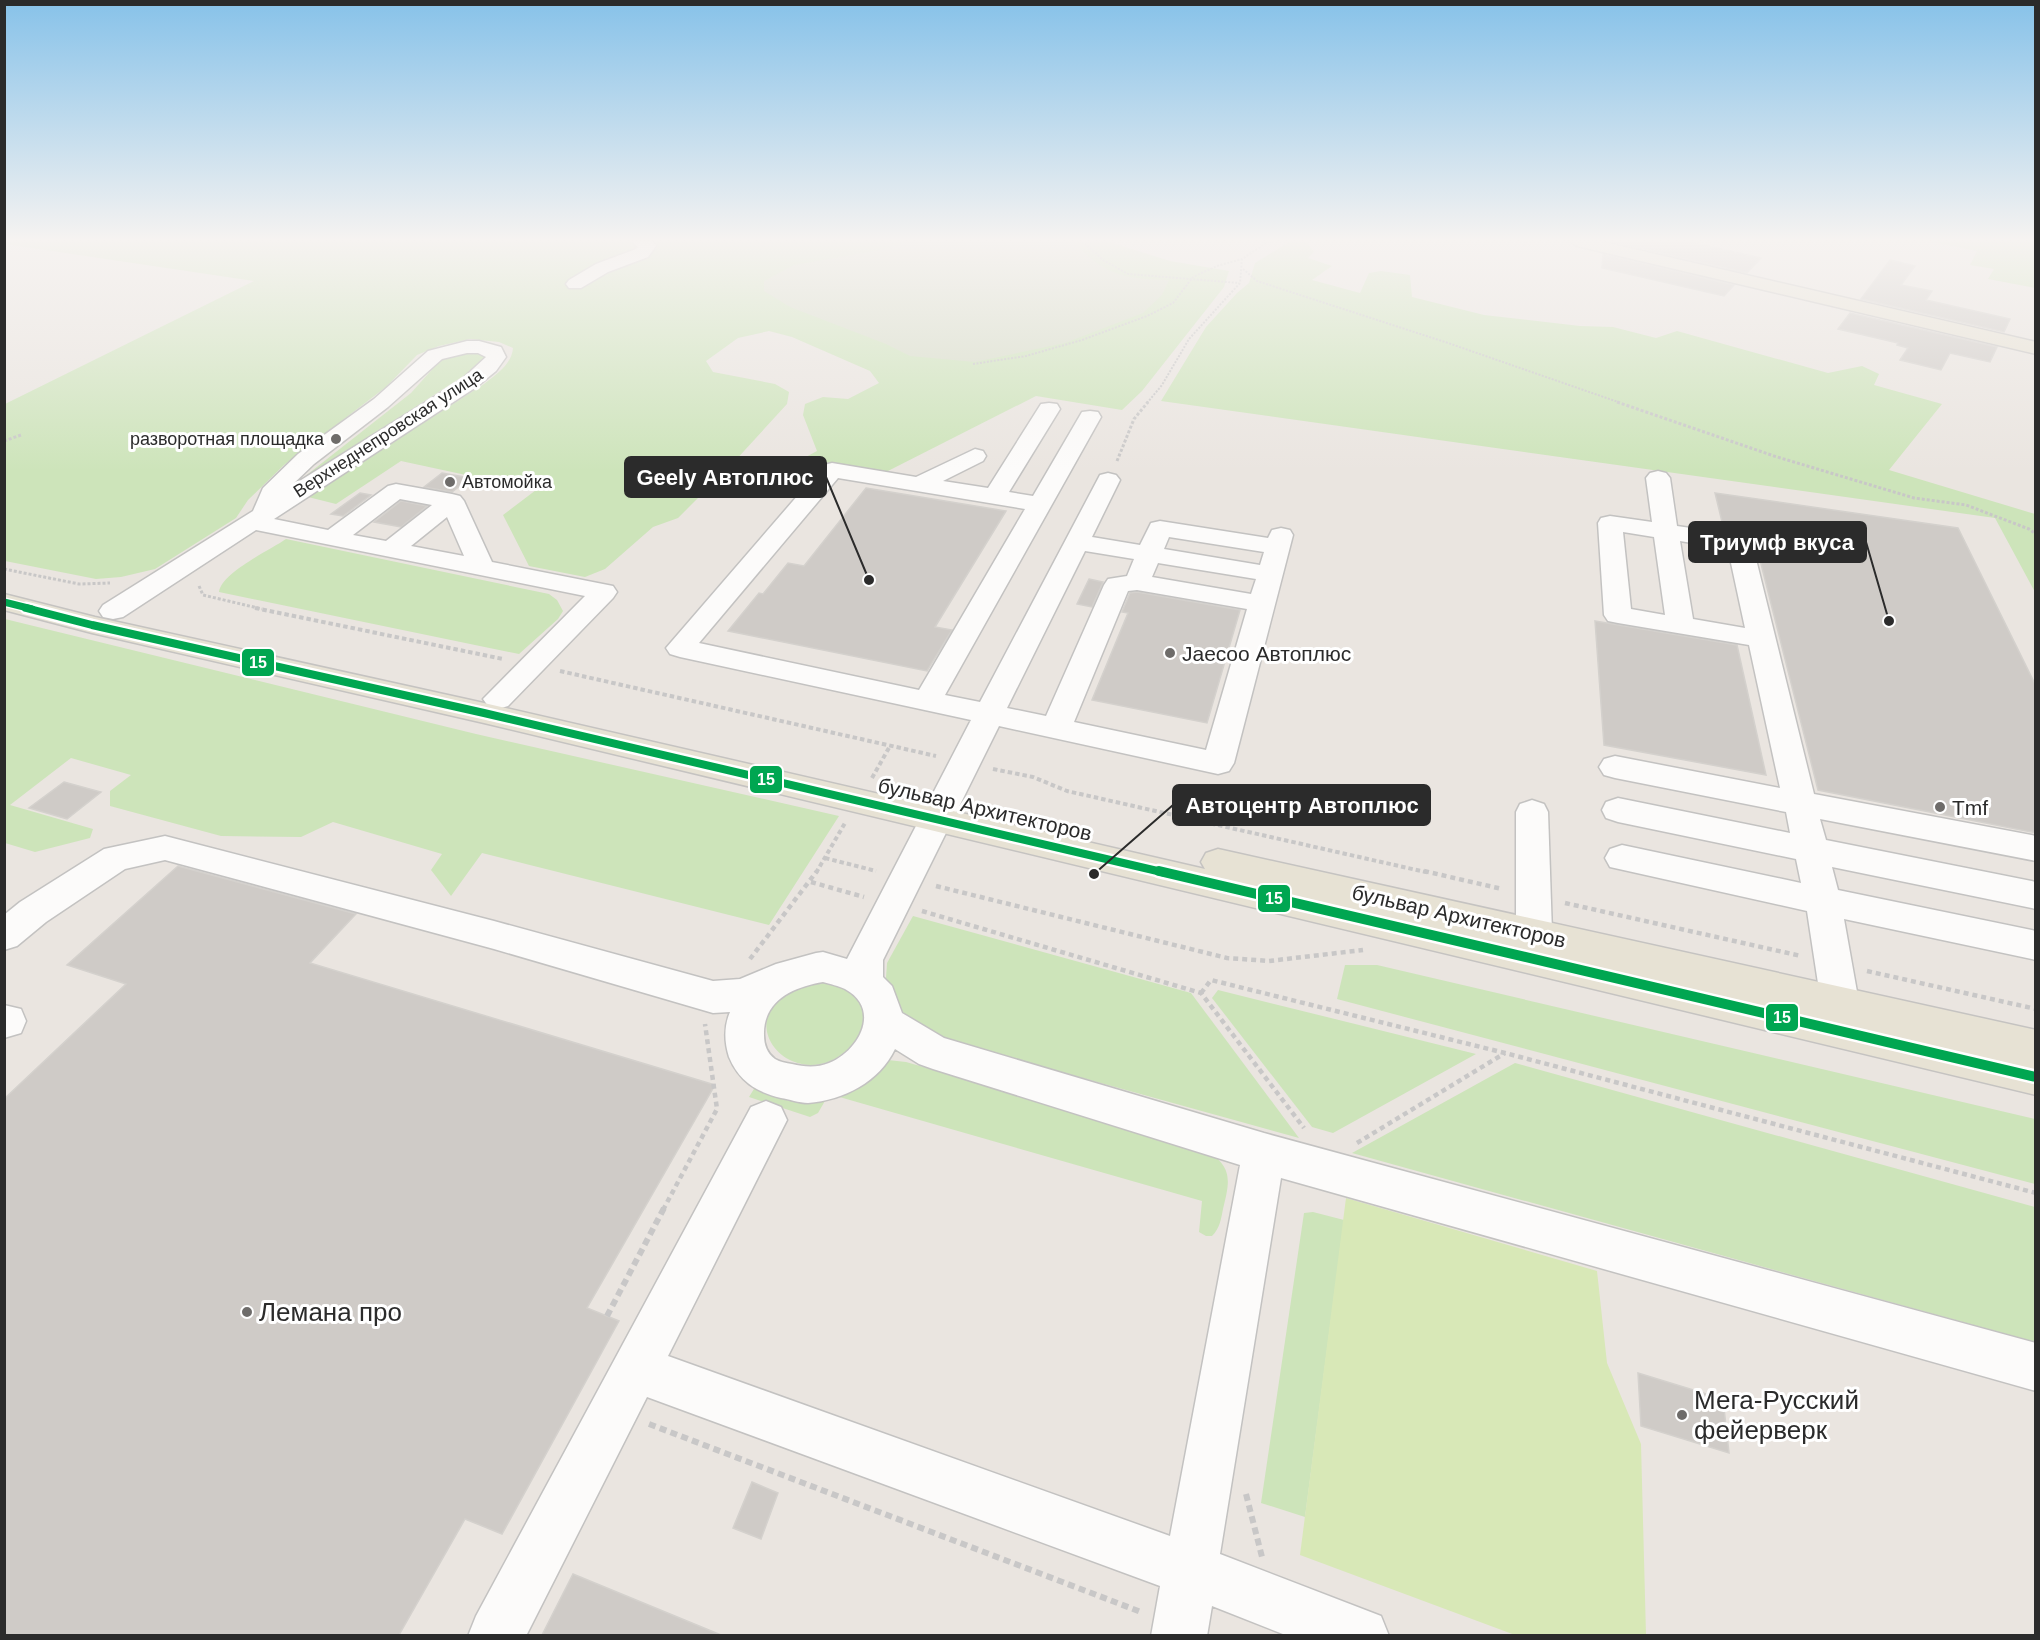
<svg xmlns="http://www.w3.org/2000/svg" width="2040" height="1640" font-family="Helvetica,sans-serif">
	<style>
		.green { fill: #cde4ba }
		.cemetery { fill: #d6ddc8 }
		.pitch { fill: #d8e8b7 }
		.building { fill: #cfcbc7; stroke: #d4d1cd; stroke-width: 1.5 }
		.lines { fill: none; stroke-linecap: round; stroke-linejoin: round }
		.minor-casing { stroke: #c3c2c1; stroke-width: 3 }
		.major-casing { stroke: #c5c3c1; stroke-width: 3 }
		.path-far4 { stroke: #c8c7c7; stroke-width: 2; stroke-dasharray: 2 1.5; stroke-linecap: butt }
		.path-far3 { stroke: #c8c7c7; stroke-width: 3; stroke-dasharray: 3 2; stroke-linecap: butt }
		.path-far2 { stroke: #c8c7c7; stroke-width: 4; stroke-dasharray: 4.5 3; stroke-linecap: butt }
		.path-far1 { stroke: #c8c7c7; stroke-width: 4.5; stroke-dasharray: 5 4; stroke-linecap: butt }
		.path { stroke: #c8c7c7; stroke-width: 6; stroke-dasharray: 7 4.5; stroke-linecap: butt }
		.minor { fill: #fcfbfa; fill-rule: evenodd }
		.major { fill: #e7e2d4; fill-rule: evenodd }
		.bus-1-far2-casing { stroke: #fff; stroke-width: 10 }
		.bus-1-far1-casing { stroke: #fff; stroke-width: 13 }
		.bus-1-casing { stroke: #fff; stroke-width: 15 }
		.bus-1-far2 { stroke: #00a651; stroke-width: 7 }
		.bus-1-far1 { stroke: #00a651; stroke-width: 8 }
		.bus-1 { stroke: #00a651; stroke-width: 10 }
		.poi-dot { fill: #6e6c6a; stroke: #fff; stroke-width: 2 }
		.labels { text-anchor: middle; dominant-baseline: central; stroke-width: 6; stroke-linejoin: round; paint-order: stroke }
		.far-street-label { font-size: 18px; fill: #2b2b2b; stroke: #fff }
		.far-poi-label { font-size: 18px; fill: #2b2b2b; stroke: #fff; text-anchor: end }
		.poi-label { font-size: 21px; fill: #2b2b2b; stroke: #fff; text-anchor: start }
		.street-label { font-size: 21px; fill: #2b2b2b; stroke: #fff }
		.near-poi-label { font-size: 26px; fill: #2b2b2b; stroke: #fff; text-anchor: start }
		.leader { fill: none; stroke: #2b2b2b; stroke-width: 2 }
		.callout-dot { fill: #2b2b2b; stroke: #fff; stroke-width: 2 }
		.callout { fill: #2b2b2b; stroke: #2b2b2b; stroke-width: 2 }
		.callout-label { font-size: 22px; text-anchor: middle; font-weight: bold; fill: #fff }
		.line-badge { stroke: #fff; stroke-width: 2 }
		.badge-label { font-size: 16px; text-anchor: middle; font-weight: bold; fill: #fff }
	</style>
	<rect width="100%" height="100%" fill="#eae5e0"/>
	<g class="green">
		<path d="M4,241H1106L1170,261L1229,271L1224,287L1142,391L1122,410L1036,396L884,473L802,459L817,451L803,415L805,404L823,397L848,399L879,383L870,371L792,337L769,331L738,338L706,361L713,372L775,384L789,392L787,404L733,463L678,518L653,527L605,569L585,577L529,566L503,515L536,490L401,461L336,504L308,497L484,384C496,375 512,364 513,348L499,342L470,339L439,346L417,355L386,387L284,465L248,500L236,518L155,569L121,577L96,579L5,561V404L254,281L5,244Z"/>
		<path d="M1291,241H1306L1314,252L1308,258L1332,266L1312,280L1360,293L1369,273L1381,271L1410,275L1412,297L1484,315L1580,326L1613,327L1656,338L1677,331L1828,373L1862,366L1879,374L1874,385L1942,404L1889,470L2035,514V592L1995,518L1161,401L1206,327L1237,293L1249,283L1255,263Z"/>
		<path d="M1928,241H2035V288L1988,279L1994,269L1970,265L1977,251Z"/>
		<path d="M470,351L486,355L485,362L294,485L411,393L437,364L451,353Z"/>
		<path d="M286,539L549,594L557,600L563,611L558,619L519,654L219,592C221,573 270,550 286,539Z"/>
		<path d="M5,619L476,734L839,816L769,925L482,853L451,896L431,870L442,854L333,822L301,837L221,836L110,806V791L131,775L71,758L10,805L93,829L90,838L35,852L5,843Z"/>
		<path d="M913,916L1191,993L1299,1138L924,1034L904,1022L891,1001L886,978L887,963Z"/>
		<path d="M1345,965H1377L2035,1119V1184L1337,999Z"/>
		<path d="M816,981C907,985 851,1086 792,1061C762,1048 756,1010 786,993C795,988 806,985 816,981Z"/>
		<path d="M1218,990L1476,1054L1333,1133L1312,1127L1212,998Z"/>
		<path d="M888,1060L906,1062L1203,1147C1232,1167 1231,1177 1223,1209C1221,1219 1220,1228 1212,1236H1206L1199,1232L1202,1201L829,1094L818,1113L810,1117L749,1097L757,1084Z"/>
		<path d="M1515,1063L2035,1207V1342L1352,1153Z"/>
		<path d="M1313,1212L1344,1220L1305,1517L1261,1503L1304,1213Z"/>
	</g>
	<path class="cemetery" d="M911,241H1073C1104,275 1124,279 1169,280L1162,295L1143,313L1065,343L975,362L910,356L886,344L790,307L764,291V281L794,265L880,250Z"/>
	<path class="pitch" d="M1346,1198L1597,1271L1607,1363L1641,1444L1646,1635H1515L1300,1555Z"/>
	<g class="building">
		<path d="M1609,241H1685L1761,258L1747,273Z"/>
		<path d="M1603,254L1734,285L1724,296L1602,268Z"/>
		<path d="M1890,260L1915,266L1901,285L1932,291L1926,300L2010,319L2004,332L1861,299Z"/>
		<path d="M1850,313L1997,347L1990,362L1950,353L1941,370L1900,360L1908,348L1897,345L1898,343L1838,329Z"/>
		<path d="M442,473L470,478L452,492L424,487Z"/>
		<path d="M866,488L1006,511L935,627L952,630L927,671L728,631L759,593L763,594L788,563L804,566Z"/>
		<path d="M360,493L371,495L343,516L331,514Z"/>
		<path d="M1715,493L1958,528L2036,686V833L1818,790L1754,536L1724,530Z"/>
		<path d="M401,501L427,506L401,527L374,522Z"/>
		<path d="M1089,579L1103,582L1092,607L1077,604Z"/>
		<path d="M1137,592L1240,610L1207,723L1092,700L1128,613L1122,612L1130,593Z"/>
		<path d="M1595,621L1737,645L1766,775L1604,745Z"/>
		<path d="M64,782L101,792L67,819L29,808Z"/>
		<path d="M178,866L356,914L310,963L715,1085L587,1308L619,1321L502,1534L465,1519L399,1635H4V1099L126,984L67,965Z"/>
		<path d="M1638,1373L1723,1399L1729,1453L1641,1426Z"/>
		<path d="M752,1482L778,1493L761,1539L733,1528Z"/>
		<path d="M573,1574L721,1635H542Z"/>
	</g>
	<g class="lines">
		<defs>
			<g id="minor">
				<path d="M632,241H652L656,246L648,257L608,272L581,288H569L566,284L569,280L596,264L636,249L638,247Z"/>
				<path d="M467,341H479L501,347L506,357L496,371L475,388L274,519L328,530L388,486L396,484L452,494L460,496L464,501L492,562L613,586L617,592L613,598L508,706L498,709L488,706L483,699L585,596L256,530L123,617L113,619L103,617L99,611L103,605L253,511L263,488L298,454L374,399L428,351ZM467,353H478L486,357L461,380L290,487L314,464L388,407L442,359ZM400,499L432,505L386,541L353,535ZM447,517L464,556L411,546Z"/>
				<path d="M1049,403L1057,404L1060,409L1009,492L1033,496L1082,412L1090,411L1098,412L1101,417L945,695L980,702L1100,475L1108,473L1116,475L1120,480L1092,537L1140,545L1151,523L1160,521L1268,538L1272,530L1281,528L1290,530L1293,535L1234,763L1229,771L1218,774L999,726L883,960V977L892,986L902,1013L944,1038L1264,1133L2036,1343V1391L1281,1178L1220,1554L1381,1616L1389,1636H1288L1212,1606L1207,1636H1151L1160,1586L647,1397L526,1636H468L476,1616L751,1107L766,1101L781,1107L787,1120L668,1356L1170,1536L1240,1165L933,1069L919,1064L895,1049C879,1082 844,1100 808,1103C799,1103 789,1099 781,1098C756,1092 739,1081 729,1057C724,1041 724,1026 730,1012L713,1013L494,949L165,860L125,869L46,922L17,946L4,950V915L20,902L104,849L165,836L494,921L713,981L740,979L776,964L816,953L823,952L847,959L971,720L680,657L670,654L666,648L824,465L832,463L916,477L975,449L983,451L986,456L983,461L943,481L988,488L1041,404ZM838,478L1025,509L919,690L699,643ZM1169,537L1264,552L1260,565L1164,549ZM1085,551L1134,559L1127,576L1108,579L1104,585L1046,716L1007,708ZM1158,563L1256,579L1251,594L1152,577ZM1137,590L1247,609L1206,750L1074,722L1128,591ZM823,982C830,984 839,986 845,989C882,1009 859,1051 829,1063C817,1068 804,1067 792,1064C786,1063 780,1062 775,1059C767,1053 764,1045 764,1035C763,1000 794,987 823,982Z"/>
				<path d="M1658,471L1666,473L1670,478L1677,526L1739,535L1748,538L1752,543L1814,794L2036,836V861L1820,819L1826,840L2036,882V909L1832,867L1838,890L2036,931V960L1844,919L1859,1003L1854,1014L1840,1019L1826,1014L1821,1003L1807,911L1610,867L1605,858L1610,849L1622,845L1801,883L1796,859L1618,822L1606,818L1602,810L1606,802L1618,798L1790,833L1786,812L1615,778L1604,775L1599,767L1604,759L1615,756L1780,788L1749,645L1618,623L1608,621L1604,615L1598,523L1601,518L1610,516L1652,522L1646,478L1650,473ZM1623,532L1654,537L1665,615L1631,609ZM1680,541L1728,549L1745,628L1693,619Z"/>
				<path d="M1532,800L1544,804L1548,812L1552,933L1547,943L1534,947L1521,943L1516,933V812L1520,804Z"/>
				<path d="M4,1005L21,1009L26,1021L21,1033L4,1038Z"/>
			</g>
			<g id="major">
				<path d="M1569,241H1599L2036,342V354L1577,246Z"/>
				<path d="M4,594L95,617L484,703L1205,869L1201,862L1206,853L1218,849L2036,1030V1095L484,723L92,633L4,610Z"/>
			</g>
		</defs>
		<use href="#minor" class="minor-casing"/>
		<use href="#major" class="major-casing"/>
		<g class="path-far4">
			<path d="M1082,241L1103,260L1128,274L1239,283"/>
			<path d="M1243,269L1257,281L1448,343L1621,403"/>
			<path d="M973,364L1026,356L1082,340L1147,316L1173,303L1193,277L1217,266L1242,259L1269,241"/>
			<path d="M1147,403L1162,385L1189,339L1240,283L1242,259"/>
		</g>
		<g class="path-far3">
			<path d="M1617,402L1774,456L1914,498L1966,505L2029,529L2036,534"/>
			<path d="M4,441L21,435"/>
			<path d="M1117,461L1134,419L1148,402"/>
			<path d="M4,569L79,584L110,583"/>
			<path d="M199,586L203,595L262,609"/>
		</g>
		<g class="path-far2">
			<path d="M255,608L503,659"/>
			<path d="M560,671L936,756"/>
			<path d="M993,769L1033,777L1067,791L1430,873"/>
			<path d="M872,778L890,746"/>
			<path d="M825,858L876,871"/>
			<path d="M816,873L845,823"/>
		</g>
		<g class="path-far1">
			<path d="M1424,871L1502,889"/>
			<path d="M811,882L864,897"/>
			<path d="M936,886L1227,958L1269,961L1363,950"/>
			<path d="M1565,903L1801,956"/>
			<path d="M922,911L1201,993L1304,1128"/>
			<path d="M750,959L817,871"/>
			<path d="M1867,971L2036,1009"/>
			<path d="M1201,993L1211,980L1505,1053L2036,1193"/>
			<path d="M1357,1143L1505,1053"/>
			<path d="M663,1210L717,1109L705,1024"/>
		</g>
		<g class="path">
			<path d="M607,1316L664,1208"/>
			<path d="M649,1424L1141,1612"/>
			<path d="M1246,1494L1262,1557"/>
		</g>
		<use href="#minor" class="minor"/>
		<use href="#major" class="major"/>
		<defs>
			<path id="bus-1-far2" d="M4,602L32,609"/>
			<path id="bus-1-far1" d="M26,608L92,625L484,713L1166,873"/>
			<path id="bus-1" d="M1159,871L2036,1077"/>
		</defs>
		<use href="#bus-1-far2" class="bus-1-far2-casing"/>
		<use href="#bus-1-far1" class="bus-1-far1-casing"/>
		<use href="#bus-1" class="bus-1-casing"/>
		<use href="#bus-1-far2" class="bus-1-far2"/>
		<use href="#bus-1-far1" class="bus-1-far1"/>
		<use href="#bus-1" class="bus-1"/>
	</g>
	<linearGradient id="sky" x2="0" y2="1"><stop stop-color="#87c2e9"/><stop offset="0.51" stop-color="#f6f3f1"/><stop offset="1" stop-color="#f6f3f1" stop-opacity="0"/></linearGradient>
	<rect width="2040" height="471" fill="url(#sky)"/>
	<g class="poi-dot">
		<circle cx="336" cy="439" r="6"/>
		<circle cx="450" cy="482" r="6"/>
		<circle cx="1170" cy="653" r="6"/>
		<circle cx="1940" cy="807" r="6"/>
		<circle cx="247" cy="1312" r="6"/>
		<circle cx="1682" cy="1415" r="6"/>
	</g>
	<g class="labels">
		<g class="far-street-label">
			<text transform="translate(388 433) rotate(-33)">Верхнеднепровская улица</text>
		</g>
		<g class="far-poi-label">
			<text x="324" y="439">разворотная площадка</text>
			<text x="462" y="482" text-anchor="start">Автомойка</text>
		</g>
		<g class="poi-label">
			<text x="1182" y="653">Jaecoo Автоплюс</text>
			<text x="1952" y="807">Tmf</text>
		</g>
		<g class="street-label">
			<text transform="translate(985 809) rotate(13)">бульвар Архитекторов</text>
			<text transform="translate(1459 916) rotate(13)">бульвар Архитекторов</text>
		</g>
		<g class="near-poi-label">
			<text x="259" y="1312">Лемана про</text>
			<text x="1694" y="1400">Мега-Русский<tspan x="1694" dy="30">фейерверк</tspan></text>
		</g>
	</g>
	<path class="leader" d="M869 580L826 477M1889 621L1866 542M1094 874L1173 805"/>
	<g class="callout-dot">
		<circle cx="869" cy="580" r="6"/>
		<circle cx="1889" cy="621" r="6"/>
		<circle cx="1094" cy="874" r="6"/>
	</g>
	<g class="callout">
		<rect x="625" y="457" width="201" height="40" rx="6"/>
		<rect x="1689" y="522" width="177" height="40" rx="6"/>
		<rect x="1173" y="785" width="257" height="40" rx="6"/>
	</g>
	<g class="callout-label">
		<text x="725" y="485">Geely Автоплюс</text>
		<text x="1777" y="550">Триумф вкуса</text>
		<text x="1302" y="813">Автоцентр Автоплюс</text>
	</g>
	<g class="line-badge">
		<rect x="241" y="648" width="34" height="29" rx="6" fill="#00a651"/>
		<rect x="749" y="765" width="34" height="29" rx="6" fill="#00a651"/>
		<rect x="1257" y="884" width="34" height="29" rx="6" fill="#00a651"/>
		<rect x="1765" y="1003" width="34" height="29" rx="6" fill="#00a651"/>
	</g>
	<g class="badge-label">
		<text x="258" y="668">15</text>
		<text x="766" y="785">15</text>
		<text x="1274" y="904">15</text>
		<text x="1782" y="1023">15</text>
	</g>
	<rect width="2040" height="1640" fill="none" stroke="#2b2b2b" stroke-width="12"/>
</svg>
